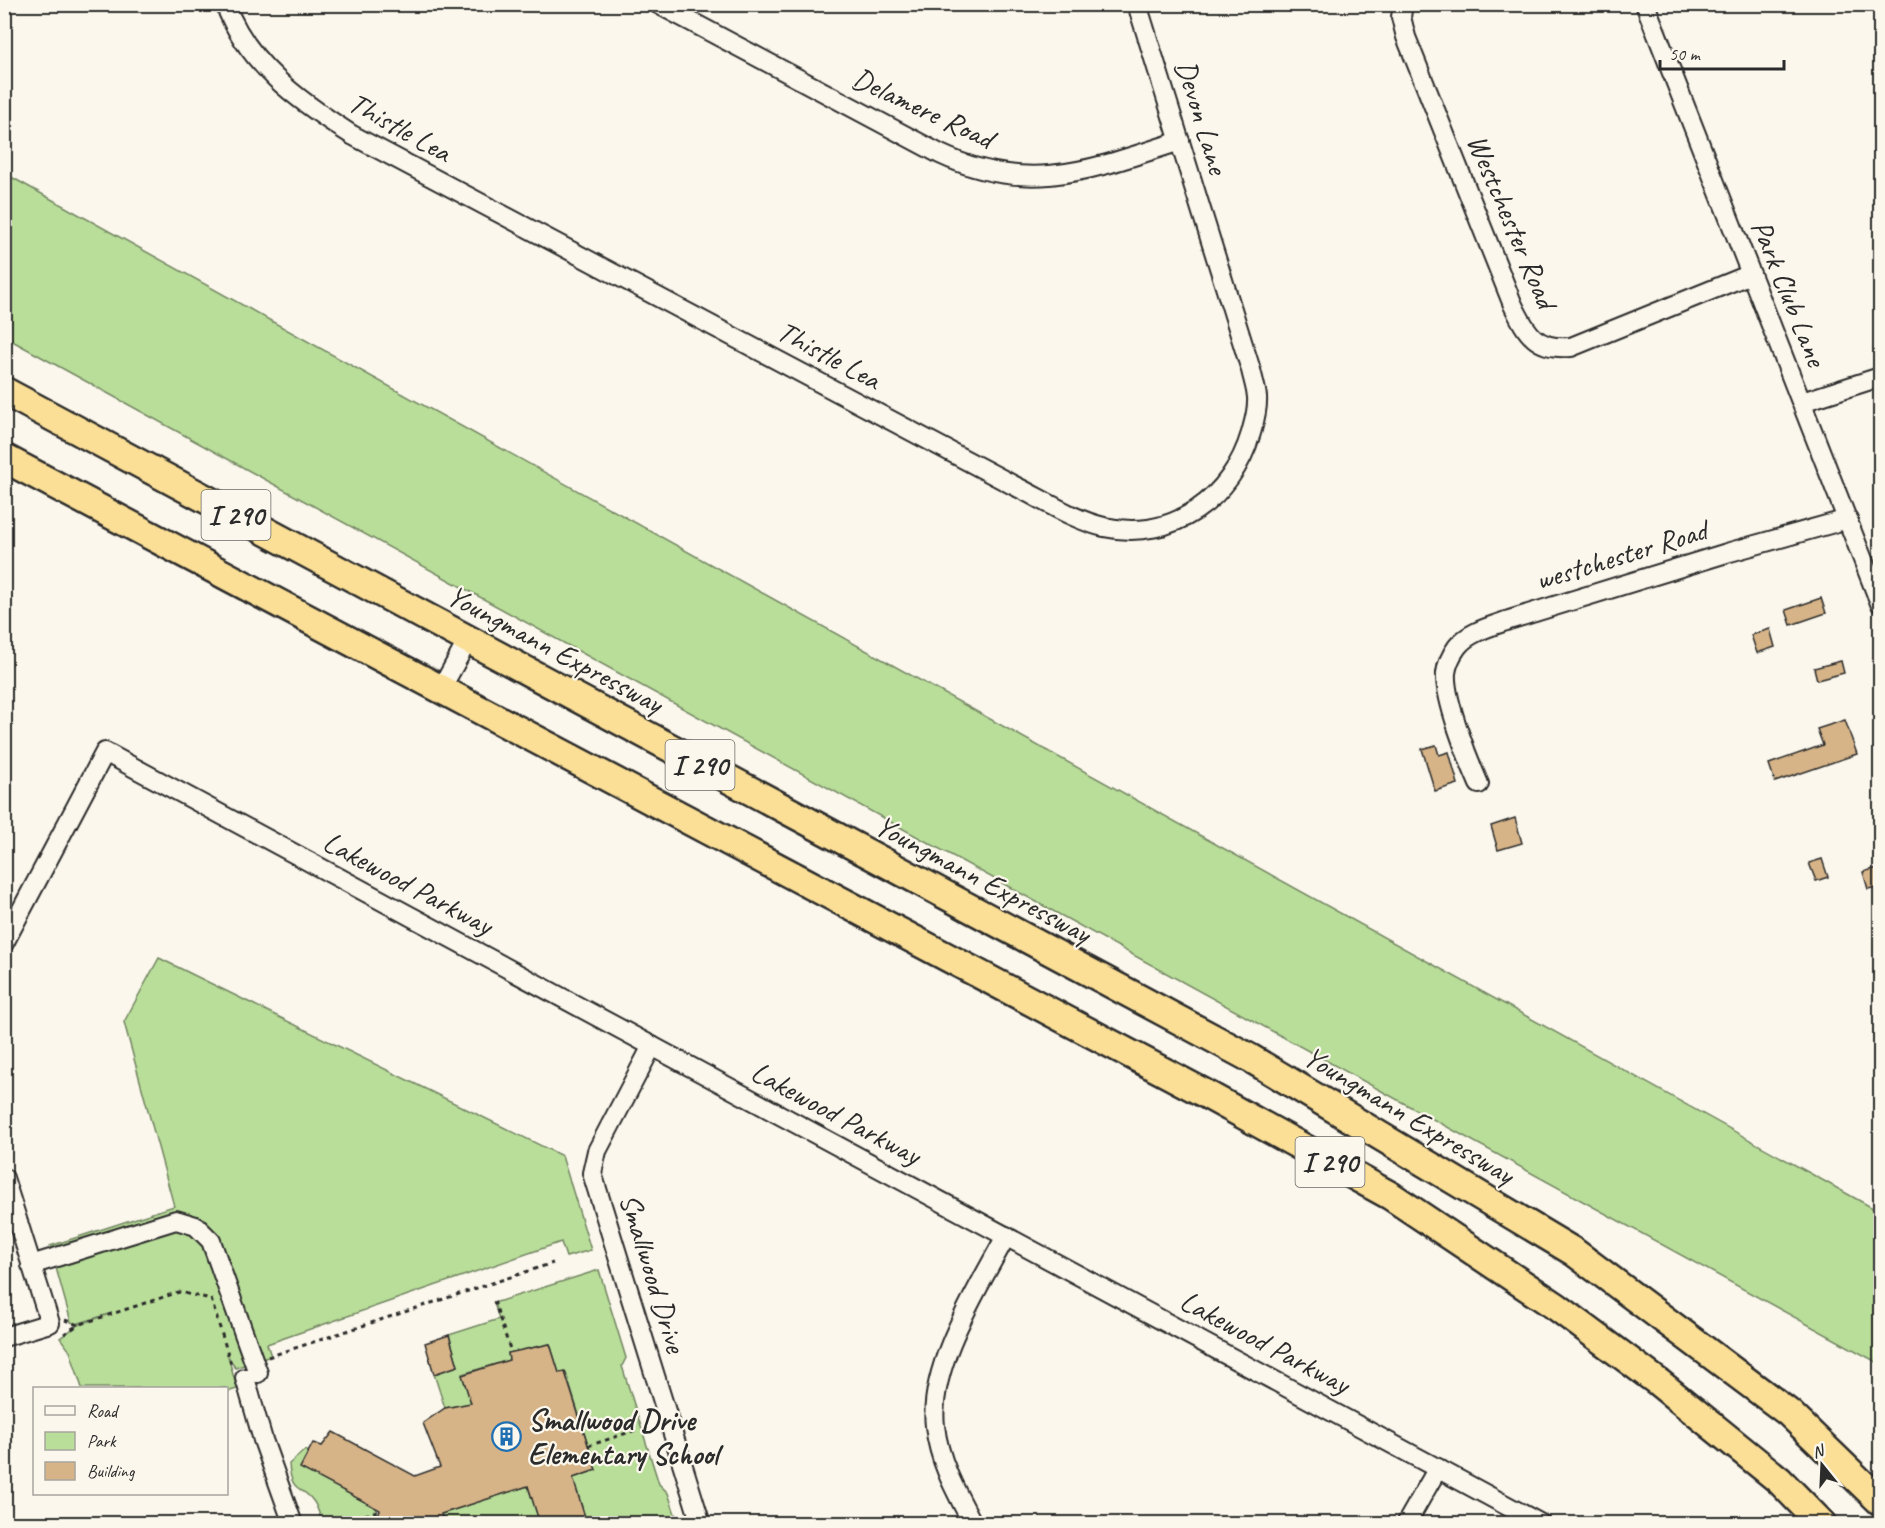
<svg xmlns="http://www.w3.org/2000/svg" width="1885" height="1528" font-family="Caveat,sans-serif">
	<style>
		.green { fill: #b9de99; stroke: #728462; stroke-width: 1.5 }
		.building { fill: #d6b488; stroke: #2b2b2b; stroke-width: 1.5 }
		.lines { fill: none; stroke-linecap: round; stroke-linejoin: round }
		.minor-casing { stroke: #2b2b2b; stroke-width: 22 }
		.highway-casing { stroke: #2b2b2b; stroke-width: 32 }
		.path { stroke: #2b2b2b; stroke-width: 3; stroke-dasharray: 4.5 4.5; stroke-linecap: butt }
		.minor { stroke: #fbf7ec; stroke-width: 18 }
		.highway { stroke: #fbdf96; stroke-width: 27 }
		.labels { text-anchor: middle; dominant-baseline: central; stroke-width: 4.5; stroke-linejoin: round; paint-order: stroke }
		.shield { fill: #fbf7ec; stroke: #696865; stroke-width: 1.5 }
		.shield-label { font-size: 28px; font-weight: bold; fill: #2b2b2b }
		.street-label { font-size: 30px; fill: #2b2b2b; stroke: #fbf7ec }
		.poi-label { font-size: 30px; font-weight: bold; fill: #2b2b2b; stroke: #fbf7ec; text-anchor: start }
	</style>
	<rect width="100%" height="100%" fill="#fbf7ec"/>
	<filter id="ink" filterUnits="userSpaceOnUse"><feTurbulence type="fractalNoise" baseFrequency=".0167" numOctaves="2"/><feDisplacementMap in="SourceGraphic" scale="12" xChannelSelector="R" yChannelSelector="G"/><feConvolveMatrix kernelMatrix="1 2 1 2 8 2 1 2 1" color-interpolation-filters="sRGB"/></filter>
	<g filter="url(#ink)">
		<g class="green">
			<path d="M4,173L1880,1212V1364L5,337Z"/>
			<path d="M159,958L562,1156L591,1250L566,1257L561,1242L267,1344L271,1356L235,1368L228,1356L237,1389L227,1392L226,1388H82L70,1351L60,1338L78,1325L112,1313L76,1324L71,1322L50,1246L174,1206L124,1022Z"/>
			<path d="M599,1270L626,1358L622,1366L659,1484L668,1493L678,1523H587L573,1478L596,1470L566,1373H559L550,1344L508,1353L509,1360L462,1374L471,1403L445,1408L434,1374L458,1366L449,1335L499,1319L494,1303Z"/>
			<path d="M305,1450L376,1508L378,1514L373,1523H322V1520C319,1515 318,1508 314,1502C303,1485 291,1495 289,1464Z"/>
			<path d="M528,1486L540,1523H444L441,1514Z"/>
		</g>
		<g class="building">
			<path d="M1821,598L1826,613L1791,625L1786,610Z"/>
			<path d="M1770,629L1775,647L1757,653L1751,635Z"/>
			<path d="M1841,661L1844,673L1817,680L1814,668Z"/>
			<path d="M1845,720L1857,754L1775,782L1769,764L1823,745L1817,729Z"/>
			<path d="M1436,745L1439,755L1449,752L1458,784L1435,791L1422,749Z"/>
			<path d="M1515,818L1522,843L1498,850L1491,826Z"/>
			<path d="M1822,859L1828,877L1816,881L1809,863Z"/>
			<path d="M1881,867V886L1868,889L1863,872Z"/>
			<path d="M449,1335L458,1366L434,1374L425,1343Z"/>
			<path d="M550,1344L559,1373L565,1372L596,1470L573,1478L587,1524H540L528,1486L441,1514L444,1524H373L380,1510L300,1468L313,1443L322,1446L333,1432L415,1476L440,1467L423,1423L445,1408L471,1403L462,1375L509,1360L508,1353Z"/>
		</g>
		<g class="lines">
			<defs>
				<g id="minor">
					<path d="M225,4C248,65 299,101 352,135L1013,485C1042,499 1073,520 1104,527C1173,542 1232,498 1251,433C1254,422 1258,410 1257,397C1256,388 1253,379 1251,370L1137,4"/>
					<path d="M658,4L940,154C1029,196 1093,169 1180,141"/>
					<path d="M1403,4L1401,17L1406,37L1513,305C1527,334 1536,350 1571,347L1751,274"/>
					<path d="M1645,4L1880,603"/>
					<path d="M1802,402L1880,377"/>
					<path d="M441,689L468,640"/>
					<path d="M1479,784C1468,759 1444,698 1446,673C1447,665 1452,654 1457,647C1468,632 1492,626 1509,620L1730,552L1848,519"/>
					<path d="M4,943L105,752L1541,1524"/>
					<path d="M652,1046L597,1151L592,1173L701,1524"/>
					<path d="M4,1178L50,1323L4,1337"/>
					<path d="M31,1265L176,1220L196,1226L211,1241L258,1373"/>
					<path d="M245,1378L263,1440L293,1524"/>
					<path d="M973,1524C956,1492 939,1462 935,1426C928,1366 979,1287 1006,1236"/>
					<path d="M1406,1524L1438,1468"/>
				</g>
				<g id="highway">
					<path d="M4,391L1250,1058L1574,1252L1789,1413L1880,1501"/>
					<path d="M4,458L1204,1093L1391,1196L1557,1307L1658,1382L1779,1480L1822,1524"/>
				</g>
			</defs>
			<use href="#minor" class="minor-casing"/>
			<use href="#highway" class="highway-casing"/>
			<g class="path">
				<path d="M494,1301L511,1352"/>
				<path d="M65,1320L78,1325L179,1292L211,1299L231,1364L234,1367"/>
				<path d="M64,1334L78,1325"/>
				<path d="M268,1357L553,1263"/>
				<path d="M588,1446L639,1429"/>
				<path d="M339,1524L377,1511"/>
				<path d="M671,1524L683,1520"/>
			</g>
			<use href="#minor" class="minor"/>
			<use href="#highway" class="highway"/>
		</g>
	</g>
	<defs>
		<symbol id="building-ring" viewBox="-11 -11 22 22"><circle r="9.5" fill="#fbf7ec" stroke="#1f6fb2" stroke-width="1.5"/><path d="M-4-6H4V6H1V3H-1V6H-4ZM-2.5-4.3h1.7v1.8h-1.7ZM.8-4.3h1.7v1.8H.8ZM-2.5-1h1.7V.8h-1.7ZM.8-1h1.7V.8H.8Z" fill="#1f6fb2"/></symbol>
	</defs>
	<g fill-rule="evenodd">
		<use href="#building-ring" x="490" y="1420" width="33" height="33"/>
	</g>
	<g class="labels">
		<g class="shield">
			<rect x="201.5" y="490" width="69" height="50" rx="4.5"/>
			<rect x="665.5" y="740" width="69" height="50" rx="4.5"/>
			<rect x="1295.5" y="1137" width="69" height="50" rx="4.5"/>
		</g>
		<g class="shield-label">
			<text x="236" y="515">I 290</text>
			<text x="700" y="765">I 290</text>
			<text x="1330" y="1162">I 290</text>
		</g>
		<g class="street-label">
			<text transform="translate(923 108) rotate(25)">Delamere Road</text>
			<text transform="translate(1202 117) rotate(73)">Devon Lane</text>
			<text transform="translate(400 127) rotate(29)">Thistle Lea</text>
			<text transform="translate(1512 221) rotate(67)">Westchester Road</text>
			<text transform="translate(1789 293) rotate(68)">Park Club Lane</text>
			<text transform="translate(829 355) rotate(28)">Thistle Lea</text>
			<text transform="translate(1621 555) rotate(-17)">westchester Road</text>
			<text transform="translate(555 649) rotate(28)">Youngmann Expressway</text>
			<text transform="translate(983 879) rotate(28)">Youngmann Expressway</text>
			<text transform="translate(408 883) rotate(28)">Lakewood Parkway</text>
			<text transform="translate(836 1113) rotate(28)">Lakewood Parkway</text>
			<text transform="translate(1409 1115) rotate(31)">Youngmann Expressway</text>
			<text transform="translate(653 1273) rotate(73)">Smallwood Drive</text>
			<text transform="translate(1265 1342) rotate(28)">Lakewood Parkway</text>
		</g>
		<g class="poi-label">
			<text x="528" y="1420">Smallwood Drive<tspan x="528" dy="34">Elementary School</tspan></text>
		</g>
	</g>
	<rect width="1885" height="1528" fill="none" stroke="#fbf7ec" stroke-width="24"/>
	<rect x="12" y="12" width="1861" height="1504" fill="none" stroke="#2b2b2b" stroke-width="2" filter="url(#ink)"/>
	<rect x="33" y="1387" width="195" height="108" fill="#fbf7ec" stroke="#a8a59f" stroke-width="1.5"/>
	<rect x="45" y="1406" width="30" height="9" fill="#fbf7ec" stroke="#a8a59f" stroke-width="1.5"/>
	<text x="87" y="1417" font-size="18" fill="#2b2b2b">Road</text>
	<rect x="45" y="1432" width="30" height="18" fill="#b9de99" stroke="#a8a59f" stroke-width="1.5"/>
	<text x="87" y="1447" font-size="18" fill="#2b2b2b">Park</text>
	<rect x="45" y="1462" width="30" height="18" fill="#d6b488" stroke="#a8a59f" stroke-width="1.5"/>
	<text x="87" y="1477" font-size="18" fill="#2b2b2b">Building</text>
	<g transform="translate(1822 1465) rotate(342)" stroke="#fbf7ec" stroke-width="4.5" paint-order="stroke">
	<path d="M0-4.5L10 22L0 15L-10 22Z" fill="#2b2b2b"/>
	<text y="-9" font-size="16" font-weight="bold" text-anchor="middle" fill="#2b2b2b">N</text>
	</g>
	<path d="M1660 60v9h124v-9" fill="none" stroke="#2b2b2b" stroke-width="3"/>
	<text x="1669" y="60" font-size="18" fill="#2b2b2b" stroke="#fbf7ec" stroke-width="4.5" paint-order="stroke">50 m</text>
</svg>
